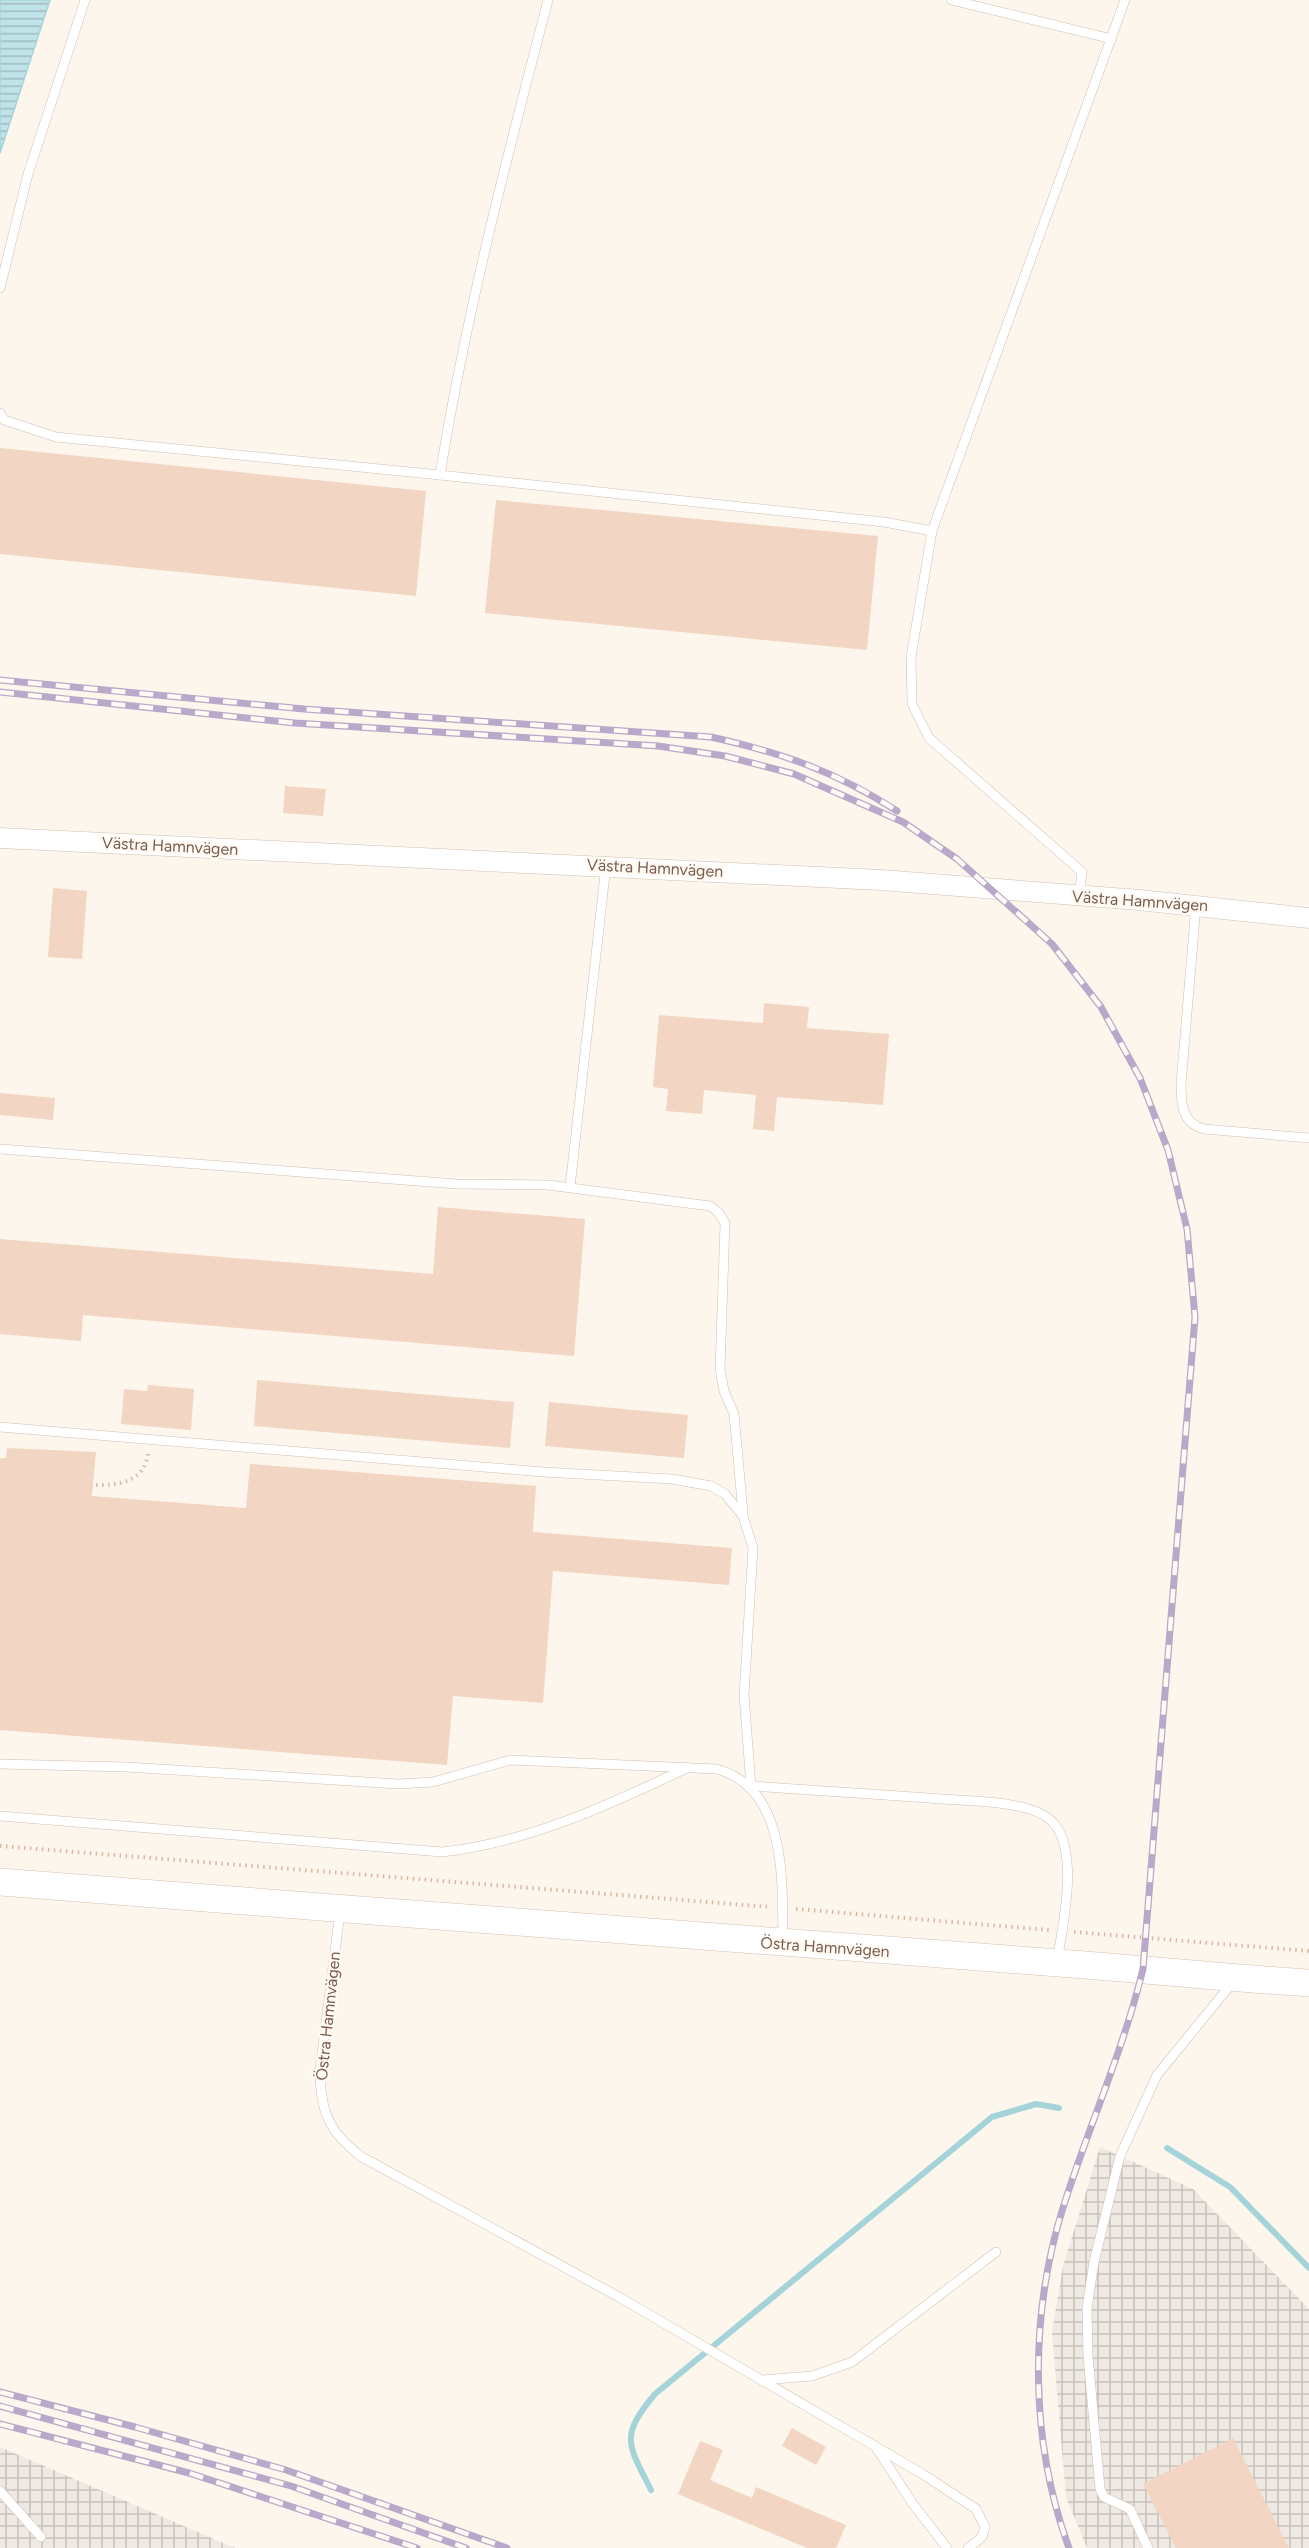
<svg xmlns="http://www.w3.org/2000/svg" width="1309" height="2548" font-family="Figtree,sans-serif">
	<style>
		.industrial { fill: url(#industrial-grid) }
		.water { fill: url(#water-rules); stroke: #a5d3da; stroke-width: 1.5 }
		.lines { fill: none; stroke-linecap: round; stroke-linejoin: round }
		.stream { stroke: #a5d3da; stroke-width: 6 }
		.building { fill: #f3d5c3 }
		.lane-casing { stroke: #d1beb0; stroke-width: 10 }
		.street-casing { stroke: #d1beb0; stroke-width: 21 }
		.secondary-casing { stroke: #d6c0b0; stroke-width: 28 }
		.path { stroke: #d9b8a5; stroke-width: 4; stroke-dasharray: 1.5 4.5; stroke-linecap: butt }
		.lane { stroke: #fff; stroke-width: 9 }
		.street { stroke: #fff; stroke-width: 20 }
		.secondary { stroke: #fff; stroke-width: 27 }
		.rail-casing { stroke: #b9a8c9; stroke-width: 7 }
		.rail { stroke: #fffaf3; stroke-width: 4.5; stroke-dasharray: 14; stroke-linecap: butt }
		.labels { text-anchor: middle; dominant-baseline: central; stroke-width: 5; stroke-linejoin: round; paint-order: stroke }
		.street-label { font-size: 16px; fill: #7a5c4d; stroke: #fffaf3 }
	</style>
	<defs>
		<pattern id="industrial-grid" width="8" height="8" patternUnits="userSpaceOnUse" patternTransform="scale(1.5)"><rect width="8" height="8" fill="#efe9e4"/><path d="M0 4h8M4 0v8" fill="none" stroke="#c7c0bb"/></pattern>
		<pattern id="water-rules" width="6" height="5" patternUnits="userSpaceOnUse" patternTransform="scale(1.5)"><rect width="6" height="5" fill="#bfe3e8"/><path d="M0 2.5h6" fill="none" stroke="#a0bbbe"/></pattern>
	</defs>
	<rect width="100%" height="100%" fill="#fdf6ec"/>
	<g class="industrial">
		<path d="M1100,2147L1193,2189L1309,2309V2548H1087L1066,2497L1052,2332L1063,2266Z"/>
		<path d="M0,2447L235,2548H0Z"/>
	</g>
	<path class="water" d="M0,0H50L0,153Z"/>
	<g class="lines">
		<g class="stream">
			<path d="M1167,2148L1230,2187L1309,2268"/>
			<path d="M651,2490C628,2444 619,2437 655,2394L992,2117L1036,2104L1059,2108"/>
		</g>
	</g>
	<g class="building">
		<path d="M0,448L426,491L416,596L0,554Z"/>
		<path d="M496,500L878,536L867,650L485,613Z"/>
		<path d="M285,786L326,789L323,816L283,813Z"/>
		<path d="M53,888L87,891L82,959L48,957Z"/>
		<path d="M764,1003L809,1007L807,1028L889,1034L883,1105L777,1097L774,1131L753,1129L756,1095L704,1090L702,1114L666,1111L668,1089L653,1087L659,1015L763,1023Z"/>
		<path d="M0,1093L55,1098L53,1120L0,1115Z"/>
		<path d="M438,1207L585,1219L574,1356L83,1315L81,1341L0,1334V1239L433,1274Z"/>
		<path d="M257,1380L514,1402L510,1448L254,1426Z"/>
		<path d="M148,1385L194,1389L191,1430L121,1424L124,1389L147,1391Z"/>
		<path d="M549,1402L688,1415L684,1458L545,1446Z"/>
		<path d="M7,1448L96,1452L92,1496L246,1508L250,1464L536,1486L533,1532L732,1548L729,1585L553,1571L543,1703L453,1696L447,1765L0,1730V1458H6Z"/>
		<path d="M792,2428L826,2447L816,2465L782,2446Z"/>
		<path d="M1233,2438L1289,2548H1176L1143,2484Z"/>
		<path d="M700,2441L723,2450L710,2480L752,2498L756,2487L846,2525L836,2548H807L678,2494Z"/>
	</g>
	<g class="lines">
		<defs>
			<g id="lane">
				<path d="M548,0C507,157 466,314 440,475L884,522L932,531"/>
				<path d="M951,0L1112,39"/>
				<path d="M0,288L28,174L85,0"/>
				<path d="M0,413L4,420L56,437L440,475"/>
				<path d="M1079,896L1082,872L929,738L912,704L911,657L932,531L1125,0"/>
				<path d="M1196,905L1181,1084C1181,1104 1182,1123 1204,1129L1309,1138"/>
				<path d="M0,1149L457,1184L548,1185L710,1206L718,1212L725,1223L720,1369L724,1391L734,1414L743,1513"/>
				<path d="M570,1187L606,865"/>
				<path d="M0,1427L543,1472L672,1479L711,1486L725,1494L743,1516L753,1548L744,1695L751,1786C811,1790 870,1794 929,1798C962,1801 998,1800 1029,1809C1039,1812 1050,1818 1056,1826C1078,1858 1063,1925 1057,1961"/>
				<path d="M0,1764L126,1767L398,1784L433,1782L510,1760L717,1769C788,1789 782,1882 783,1941"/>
				<path d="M0,1816L442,1852C527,1843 611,1804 687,1768"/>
				<path d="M340,1912L320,2069C320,2110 328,2132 362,2157L619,2297L921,2473L976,2509L985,2527L982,2537L968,2548"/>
				<path d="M762,2380L812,2376L852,2362L996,2252"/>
				<path d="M877,2449L913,2504L947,2548"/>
				<path d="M0,2491L41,2537"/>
				<path d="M1148,2548L1130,2509L1104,2497L1100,2489L1088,2356L1087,2308L1094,2262L1120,2156L1157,2075L1233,1982"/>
			</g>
			<path id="street" d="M0,838L881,880L1139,900L1309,918"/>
			<path id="secondary" d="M0,1882C353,1909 706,1938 1059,1963C1142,1969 1226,1978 1309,1983"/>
		</defs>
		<use href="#lane" class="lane-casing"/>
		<use href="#street" class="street-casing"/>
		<use href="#secondary" class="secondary-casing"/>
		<g class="path">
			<path d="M96,1485C121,1485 145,1481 148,1453"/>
			<path d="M0,1846L771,1907"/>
			<path d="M796,1909L1049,1930"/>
			<path d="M1074,1932L1309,1951"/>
		</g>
		<use href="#lane" class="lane"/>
		<use href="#street" class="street"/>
		<use href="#secondary" class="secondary"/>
		<defs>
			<g id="rail">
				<path d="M0,680L304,709L711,737C782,753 835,771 897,811"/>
				<path d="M0,692L295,723L658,746L725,756L794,774L903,822L957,859L1052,944L1101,1007L1140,1078L1168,1150L1187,1229L1195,1317L1143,1969C1123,2052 1087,2130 1062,2211C1029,2319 1030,2442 1069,2548"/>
				<path d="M0,2392L135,2427L286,2470L507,2548"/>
				<path d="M0,2406L291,2486L466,2548"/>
				<path d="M0,2424L189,2473L417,2548"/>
			</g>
		</defs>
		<use href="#rail" class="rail-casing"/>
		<use href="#rail" class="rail"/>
	</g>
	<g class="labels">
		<g class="street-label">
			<text transform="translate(170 846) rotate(3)">Västra Hamnvägen</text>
			<text transform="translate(655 868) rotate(3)">Västra Hamnvägen</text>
			<text transform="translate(1140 901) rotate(4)">Västra Hamnvägen</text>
			<text transform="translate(825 1947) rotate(4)">Östra Hamnvägen</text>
			<text transform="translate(328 2016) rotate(-84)">Östra Hamnvägen</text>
		</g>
	</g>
</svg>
